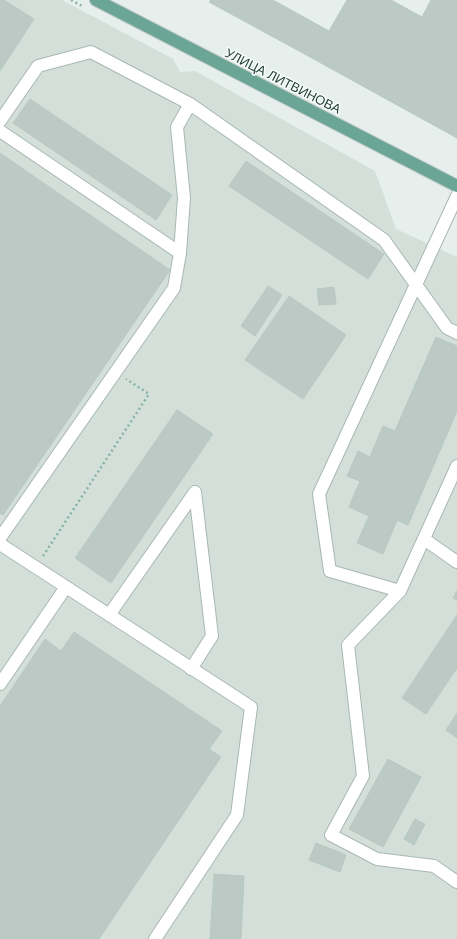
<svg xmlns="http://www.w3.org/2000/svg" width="457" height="939" font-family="Arial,sans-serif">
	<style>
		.built { fill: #d4dfda }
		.building { fill: #bbcac4; stroke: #b8c9c2 }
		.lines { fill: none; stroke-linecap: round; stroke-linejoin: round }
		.minor-casing { stroke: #a8b8b2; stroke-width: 14 }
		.major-casing { stroke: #c2cac8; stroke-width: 14 }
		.path { stroke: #86b3a5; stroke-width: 2.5; stroke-dasharray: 2 3; stroke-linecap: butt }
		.minor { stroke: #fff; stroke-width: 12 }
		.major { stroke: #6aa596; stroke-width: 12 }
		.labels { text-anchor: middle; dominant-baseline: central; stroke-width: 3; stroke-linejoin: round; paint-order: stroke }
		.street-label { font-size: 13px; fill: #24423a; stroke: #f7fbf9 }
	</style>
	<rect width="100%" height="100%" fill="#e6efeb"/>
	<path class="built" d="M0,0H62L173,59L180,72L195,71L375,171L396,229L457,257V939H0Z"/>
	<g class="building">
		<path d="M0,0H4L34,19L0,71Z"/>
		<path d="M211,0H273L329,31L310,57L209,2Z"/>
		<path d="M347,0H391L422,17L431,0H457V138L310,57L329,31Z"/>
		<path d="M30,99L172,195L156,220L13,123Z"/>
		<path d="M0,153L170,270L3,515L0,513Z"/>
		<path d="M246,161L384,254L368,279L229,186Z"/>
		<path d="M268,286L282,295L255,336L241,326Z"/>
		<path d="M334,287L336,304L319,305L317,289Z"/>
		<path d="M289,296L346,335L303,399L245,360Z"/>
		<path d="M436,337L457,346V411L408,525L397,520L383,554L357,543L369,516L349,507L360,481L347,476L358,451L370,457L383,426L395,431Z"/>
		<path d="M177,410L213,434L111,583L75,558Z"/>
		<path d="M457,591V600L453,598Z"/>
		<path d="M457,615V668L426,714L402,698Z"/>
		<path d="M74,632L222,731L209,749L221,757L99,939H0V706L45,639L61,651Z"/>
		<path d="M457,713V738L446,730Z"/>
		<path d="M388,759L421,777L383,847L349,829Z"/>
		<path d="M415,819L425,824L414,845L404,839Z"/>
		<path d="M316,843L346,855L340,872L309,860Z"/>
		<path d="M214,874L244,876L241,939H210Z"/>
	</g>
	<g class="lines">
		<defs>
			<g id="minor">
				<path d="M0,121L38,66L91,52L190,104L384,240L447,328L457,333"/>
				<path d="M0,131L180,253"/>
				<path d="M457,466L400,591L348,645L363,776L331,835L377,859L434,866L457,882"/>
				<path d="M0,538L174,288L180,253L184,198L177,127L190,104"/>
				<path d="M424,539L457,562"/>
				<path d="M0,544L251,707L237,815L155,939"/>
				<path d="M400,591L330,571L319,494L457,196"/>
				<path d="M109,615L195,492L212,636L191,669"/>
				<path d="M0,684L66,587"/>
			</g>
			<path id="major" d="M96,0L457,186"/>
		</defs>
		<use href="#minor" class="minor-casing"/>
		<use href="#major" class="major-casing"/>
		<g class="path">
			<path d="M71,0L84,7"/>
			<path d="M43,556L149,394L126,379"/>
		</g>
		<use href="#minor" class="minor"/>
		<use href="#major" class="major"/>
	</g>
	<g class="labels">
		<g class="street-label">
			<text transform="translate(283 81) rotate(27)">УЛИЦА ЛИТВИНОВА</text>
		</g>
	</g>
</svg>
